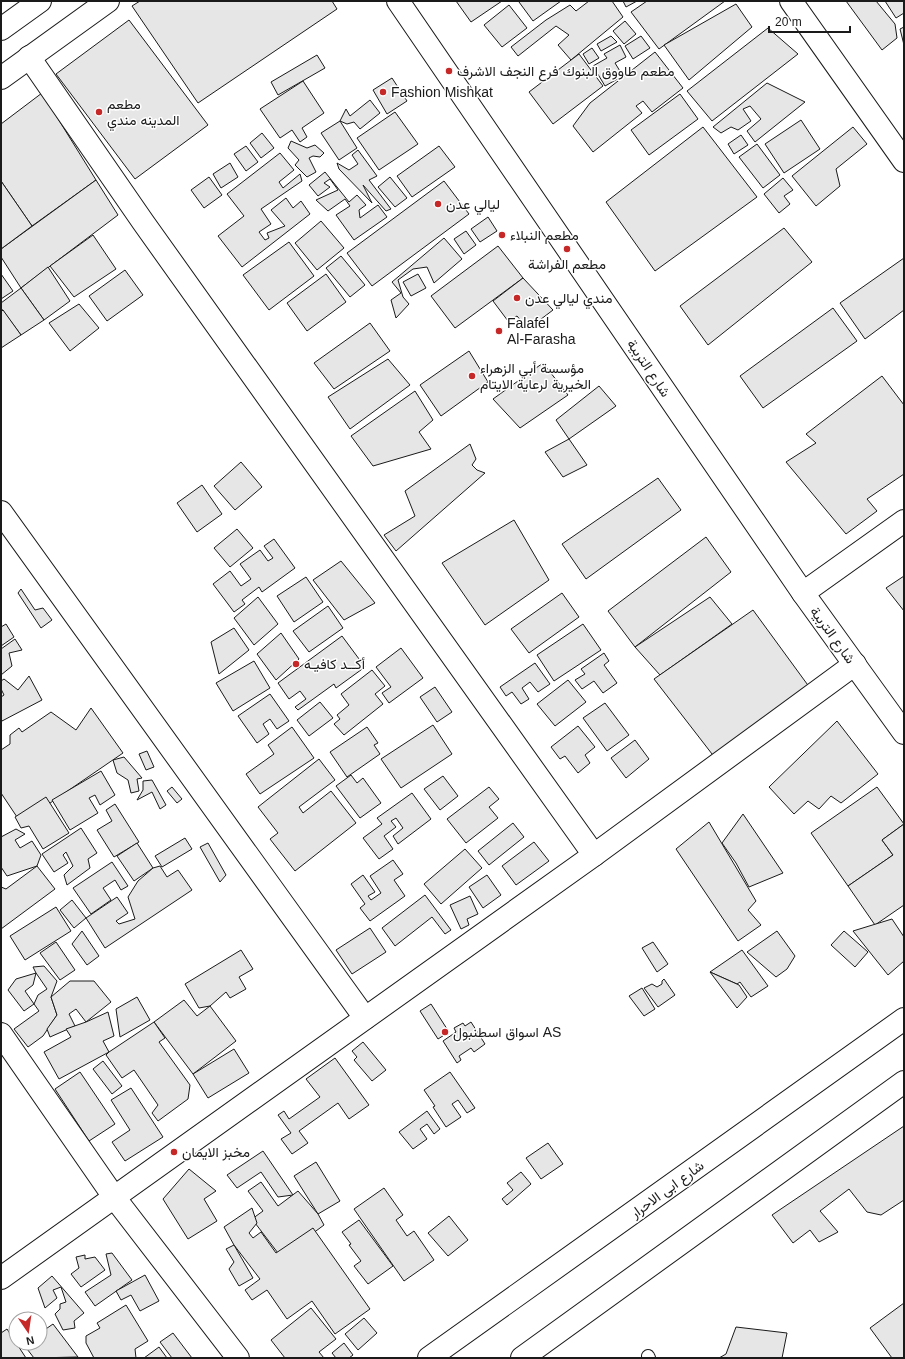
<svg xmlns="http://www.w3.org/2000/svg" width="905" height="1359" font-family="Arial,Vazirmatn,sans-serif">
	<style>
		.building { fill: #e6e6e6; stroke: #1a1a1a }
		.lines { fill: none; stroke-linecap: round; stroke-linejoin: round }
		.service-casing { stroke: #1a1a1a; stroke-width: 14 }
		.minor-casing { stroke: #1a1a1a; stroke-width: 24 }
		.tertiary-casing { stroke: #1a1a1a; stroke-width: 24 }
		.secondary-casing { stroke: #1a1a1a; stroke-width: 24 }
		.service { stroke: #fff; stroke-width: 12 }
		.minor { stroke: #fff; stroke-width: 22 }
		.tertiary { stroke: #fff; stroke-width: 22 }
		.secondary { stroke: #fff; stroke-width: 22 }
		.poi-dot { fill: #c62828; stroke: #fff; stroke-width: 1.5 }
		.labels { text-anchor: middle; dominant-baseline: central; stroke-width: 3; stroke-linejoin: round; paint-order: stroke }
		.poi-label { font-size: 14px; fill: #1a1a1a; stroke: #fff; text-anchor: start }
		.street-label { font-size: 14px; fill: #1a1a1a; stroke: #fff }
	</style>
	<rect width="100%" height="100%" fill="#fff"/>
	<g class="building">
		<path d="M140,1H332L337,9L198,103L132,6Z"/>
		<path d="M456,1H502L471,22Z"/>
		<path d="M520,1H561L533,21L519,2Z"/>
		<path d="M589,1H612L623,17L571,60L558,45L569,35L556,26L518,56L511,47L546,20L570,5L576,11Z"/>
		<path d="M623,1H637L626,7Z"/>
		<path d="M647,1H725L659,49L631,12Z"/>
		<path d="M846,1H876L895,24L897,38L882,50Z"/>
		<path d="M885,1H904V13L896,18Z"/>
		<path d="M736,4L752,27L689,80L664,45Z"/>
		<path d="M509,5L527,28L502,47L484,25Z"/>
		<path d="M129,20L208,125L135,179L56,74Z"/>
		<path d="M625,21L636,34L624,44L613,31Z"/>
		<path d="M904,27V45L900,29Z"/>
		<path d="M768,28L798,54L712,121L687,91Z"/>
		<path d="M611,36L617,42L601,51L597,44Z"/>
		<path d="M641,36L650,48L633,59L625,46Z"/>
		<path d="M620,45L626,57L615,63L623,76L605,86L593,66L607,58L604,54Z"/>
		<path d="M592,48L599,58L589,64L583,54Z"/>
		<path d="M655,52L683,88L652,112L643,101L636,106L642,113L593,152L573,126L590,103Z"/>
		<path d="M579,54L603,86L553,124L529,92Z"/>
		<path d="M317,55L325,68L278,95L271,82Z"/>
		<path d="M392,78L407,101L387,114L373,90Z"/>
		<path d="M303,81L324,113L302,128L307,137L300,142L292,130L280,138L260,109Z"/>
		<path d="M767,83L805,102L755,142L747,131L761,119L750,106L743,109L751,121L738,130L731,127L721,133L713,127Z"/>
		<path d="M42,93L96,180L32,226L1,181V124Z"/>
		<path d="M680,94L698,119L649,155L631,130Z"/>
		<path d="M370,100L380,113L360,129L354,122L347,124L340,121L346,109L350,116Z"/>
		<path d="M395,112L418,144L379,170L357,138Z"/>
		<path d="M801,120L820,149L784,173L765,144Z"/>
		<path d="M340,121L357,148L339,160L321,133Z"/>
		<path d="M703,127L757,197L655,271L606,202Z"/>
		<path d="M853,127L867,144L836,169L840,186L816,206L792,176Z"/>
		<path d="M262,133L274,148L261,158L250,143Z"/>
		<path d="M741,135L748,145L734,154L728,144Z"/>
		<path d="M291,141L307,148L315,145L324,153L320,157L313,156L309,158L316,172L307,177L295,165L299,160L288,148Z"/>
		<path d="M757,144L780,175L763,188L739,157Z"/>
		<path d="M246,146L258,162L246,171L234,154Z"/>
		<path d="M439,146L455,167L412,197L397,176Z"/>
		<path d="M358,150L377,176L369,180L391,209L386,211L363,185L372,203L339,169L337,163L349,170L358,164L352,155Z"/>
		<path d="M280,153L294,170L279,182L283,188L300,174L302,181L261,209L271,224L259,232L265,240L269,238L267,233L285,226L271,210L286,198L293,208L301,201L310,214L242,267L218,236L244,216L227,194Z"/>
		<path d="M230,163L238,177L221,188L213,174Z"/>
		<path d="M325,172L349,202L357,195L366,205L359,210L360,218L378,205L387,217L354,240L336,215L350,206L345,199L328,211L316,200L338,190L330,179L324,183L330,187L318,196L309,185Z"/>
		<path d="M209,177L222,195L204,208L191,190Z"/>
		<path d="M390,177L407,198L395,207L378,187Z"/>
		<path d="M783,178L793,190L784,196L790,204L779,213L764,194Z"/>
		<path d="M96,180L118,215L21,288L1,257V249Z"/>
		<path d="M1,181L32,226L1,249Z"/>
		<path d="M444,181L469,214L372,286L347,253Z"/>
		<path d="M488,217L497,231L480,242L471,229Z"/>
		<path d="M321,221L344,248L317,270L295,243Z"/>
		<path d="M784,228L812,262L708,345L680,306Z"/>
		<path d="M466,231L476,245L464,254L454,239Z"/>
		<path d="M93,235L116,269L74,297L50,266Z"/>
		<path d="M444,238L462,259L434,283L427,267L413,269L398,280L403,297L409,304L396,318L391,300L401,293L392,282Z"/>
		<path d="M289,242L314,276L269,310L243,275Z"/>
		<path d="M498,246L523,278L455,328L431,296Z"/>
		<path d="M341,256L365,285L350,297L326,268Z"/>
		<path d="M904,258V310L865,339L840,303Z"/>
		<path d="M48,267L70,301L44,320L21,288Z"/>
		<path d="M125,270L143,295L107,321L89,296Z"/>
		<path d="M1,274L13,291L1,299Z"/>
		<path d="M326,274L346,302L307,331L287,303Z"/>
		<path d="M418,274L426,288L411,296L403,282Z"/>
		<path d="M523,278L553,310L528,329L517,316L508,321L493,301Z"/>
		<path d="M21,288L44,320L21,335L1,308V303Z"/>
		<path d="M79,304L99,328L70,351L49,323Z"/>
		<path d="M833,308L857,341L763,408L740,376Z"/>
		<path d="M3,310L21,335L1,348V312Z"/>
		<path d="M370,323L390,351L334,389L314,363Z"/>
		<path d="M469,351L488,382L441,416L420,385Z"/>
		<path d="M388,359L410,385L350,429L328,397Z"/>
		<path d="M543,363L568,395L520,428L493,399Z"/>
		<path d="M882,376L904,405V474L867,499L877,511L846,534L786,462L816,443L806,434Z"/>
		<path d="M599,386L616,406L569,439L556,420Z"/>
		<path d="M415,391L433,420L419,432L431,449L373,466L351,436Z"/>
		<path d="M569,439L587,465L563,477L545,452Z"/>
		<path d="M470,444L476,459L472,465L477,470L485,473L396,551L384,535L415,516L405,491Z"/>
		<path d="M241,462L262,487L235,510L214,486Z"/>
		<path d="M658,478L681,510L586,579L562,544Z"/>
		<path d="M202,485L222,514L197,532L177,503Z"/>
		<path d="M514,520L549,580L485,625L442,563Z"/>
		<path d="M237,529L253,548L230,567L214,548Z"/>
		<path d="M706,537L731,572L635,647L608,611Z"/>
		<path d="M274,539L295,568L262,592L259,587L242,600L245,604L234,612L213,584L230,571L241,586L251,579L240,564L260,550L268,561L273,558L264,546Z"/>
		<path d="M341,561L375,603L344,620L313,580Z"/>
		<path d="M904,576V611L886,588Z"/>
		<path d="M306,577L323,602L294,622L277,596Z"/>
		<path d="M21,589L35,610L43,608L52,620L41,628L18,593Z"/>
		<path d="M562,593L579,617L529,653L511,629Z"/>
		<path d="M258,597L278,624L254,645L234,618Z"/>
		<path d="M710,597L732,624L660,675L635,647Z"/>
		<path d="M328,606L343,628L309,652L293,631Z"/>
		<path d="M753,610L810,688L719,763L654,679Z"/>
		<path d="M6,624L14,637L1,646V627Z"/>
		<path d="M583,624L601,650L554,681L537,655Z"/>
		<path d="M234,628L249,650L219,674L211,642Z"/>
		<path d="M281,633L299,659L276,680L257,654Z"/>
		<path d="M342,636L365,667L336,688L334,684L298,710L295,707L306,699L300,691L289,699L278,683Z"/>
		<path d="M15,639L22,650L9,653L12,666L1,675V649Z"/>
		<path d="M401,648L423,678L389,703L382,693L391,687L376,667Z"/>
		<path d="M604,653L609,661L604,665L617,683L603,693L594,681L582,689L575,680L585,674L581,669Z"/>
		<path d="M254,661L270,688L233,711L216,683Z"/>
		<path d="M535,663L550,684L538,692L530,682L522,688L529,699L521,704L512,692L506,696L500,687Z"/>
		<path d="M372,670L385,686L375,694L383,704L344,735L334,724L340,719L337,715L349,705L341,694Z"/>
		<path d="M29,676L42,700L2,721L1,719V697L4,695L1,689V681L4,679L18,690Z"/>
		<path d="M568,680L586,702L555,726L537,704Z"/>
		<path d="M435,687L452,712L437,722L420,697Z"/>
		<path d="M270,694L289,721L277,729L270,719L263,724L269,734L257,743L238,716Z"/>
		<path d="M320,702L333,718L309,736L297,720Z"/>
		<path d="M605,703L629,735L607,751L583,718Z"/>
		<path d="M91,708L123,753L21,823L1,793V750L10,744V735L19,728L22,732L51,712L76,730Z"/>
		<path d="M837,721L878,774L841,803L831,796L819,809L808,801L794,814L769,787Z"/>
		<path d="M433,725L452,754L401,788L381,759Z"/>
		<path d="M578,726L595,747L585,755L590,763L578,773L565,756L560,759L551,747Z"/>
		<path d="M292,727L314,758L260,794L246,774L274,754L268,745Z"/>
		<path d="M367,727L378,743L374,745L380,754L347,777L330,752Z"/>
		<path d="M635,740L649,759L626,778L611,758Z"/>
		<path d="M147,751L154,767L146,770L139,754Z"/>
		<path d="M124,757L142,778L137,779L139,791L131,793L128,780L117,773L113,760Z"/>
		<path d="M319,759L335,780L299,807L303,813L331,791L356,823L295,871L270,839L278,833L258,807Z"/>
		<path d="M101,771L115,795L100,805L95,795L89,798L98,813L70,830L52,800Z"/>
		<path d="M351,775L357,783L363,778L381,803L360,818L336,786Z"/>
		<path d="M443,776L458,796L440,810L424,789Z"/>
		<path d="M152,780L166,805L160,809L152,792L137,800L143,790V781Z"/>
		<path d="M172,787L182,799L177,803L167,791Z"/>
		<path d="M489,787L499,799L489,807L498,818L466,843L447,819Z"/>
		<path d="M877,787L904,824L882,840L893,855L848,886L811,833Z"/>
		<path d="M412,793L431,819L398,844L393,836L403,828L396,818L391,821L396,827L384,836L393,849L379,859L363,838L382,824L377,818Z"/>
		<path d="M46,797L69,833L43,849L29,826L21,828L15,817Z"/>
		<path d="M115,804L139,842L114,857L97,830L112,821L106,810Z"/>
		<path d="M743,814L783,873L749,887L736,863L722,843Z"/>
		<path d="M709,822L756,901L748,910L761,925L738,941L676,849Z"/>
		<path d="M513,823L524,837L489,865L478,851Z"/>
		<path d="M904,824V905L875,925L848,886L893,855L882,840Z"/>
		<path d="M81,828L97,853L88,859L90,868L67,885L64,875L73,866L66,852L63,855L68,863L54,872L42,854Z"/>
		<path d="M16,829L25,834L15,840L20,848L32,841L41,855L37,866L7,876L1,867V837Z"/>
		<path d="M185,838L192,849L162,867L155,856Z"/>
		<path d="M534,842L549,861L516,885L502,866Z"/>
		<path d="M137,843L153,868L134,881L117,856Z"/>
		<path d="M208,843L226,875L220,882L200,847Z"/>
		<path d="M465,849L482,868L441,904L424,884Z"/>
		<path d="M393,860L403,874L394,880L405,896L370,921L360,908L365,904L351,884L363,875L375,892L368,896L371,900L381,893L370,876Z"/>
		<path d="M112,862L128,886L121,890L115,880L103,888L111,900L91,914L73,888Z"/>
		<path d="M37,866L55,889L1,929V887L6,889Z"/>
		<path d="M160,866L167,877L178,870L192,890L105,948L86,918L117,897L128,913L116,921L119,924L135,919L128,897L138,881L153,868Z"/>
		<path d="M487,875L501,895L483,908L469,887Z"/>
		<path d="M425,895L451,930L445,934L432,917L395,946L382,928Z"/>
		<path d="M470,896L478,914L467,919L469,925L461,929L450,905Z"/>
		<path d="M72,900L86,918L74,928L60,910Z"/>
		<path d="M56,907L71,931L25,960L10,936Z"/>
		<path d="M892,919L904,937V961L888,975L853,931Z"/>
		<path d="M370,928L386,952L352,974L336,950Z"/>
		<path d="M82,931L99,956L87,965L72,944Z"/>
		<path d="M777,931L795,956L787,969L776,977L747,952Z"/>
		<path d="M844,931L868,952L855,967L831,945Z"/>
		<path d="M56,942L75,970L60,980L40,953Z"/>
		<path d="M653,942L668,964L657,972L642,948Z"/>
		<path d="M241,950L253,969L239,977L246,989L230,998L226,992L210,1006L199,1008L185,984Z"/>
		<path d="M742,950L768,986L751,997L740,982L737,984L710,972Z"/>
		<path d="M44,966L57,981L51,997L57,1015L43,1036L28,1047L14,1029L39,1011L34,1004L38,995L47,989L36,973L33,967Z"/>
		<path d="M710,972L739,985L747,997L737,1008Z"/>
		<path d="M36,973L33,985L25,991L34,1004L24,1011L8,990L16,979Z"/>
		<path d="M664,979L675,995L658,1007L644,988L652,984L657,987L662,984V981Z"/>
		<path d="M70,981H94L111,1002L86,1022L76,1009L69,1014L75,1026L50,1037L47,1029L57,1015L51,997Z"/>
		<path d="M642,988L655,1009L644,1016L629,996Z"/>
		<path d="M137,997L150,1020L120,1037L116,1009Z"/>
		<path d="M184,1000L197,1016L210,1006L236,1041L193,1074L154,1022Z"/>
		<path d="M431,1004L449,1032L438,1039L420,1011Z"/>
		<path d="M108,1012L114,1036L103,1041L109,1052L59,1079L44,1052L71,1037L66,1029L86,1022Z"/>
		<path d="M154,1022L165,1038L159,1042L190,1085L188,1099L158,1121L152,1113L158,1105L134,1070L122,1078L106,1055L109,1052Z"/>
		<path d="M471,1022L485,1044L474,1052L471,1048L459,1056L461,1060L457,1063L443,1041L456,1032L454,1028L463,1023L465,1026Z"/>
		<path d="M363,1042L386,1070L372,1081L354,1060L357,1057L352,1051Z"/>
		<path d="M234,1049L249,1073L208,1098L193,1074Z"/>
		<path d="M335,1058L369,1105L349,1119L338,1103L299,1131L308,1143L292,1154L281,1139L291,1133L278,1115L284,1111L289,1119L320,1097L306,1079Z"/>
		<path d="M103,1061L122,1086L112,1094L93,1069Z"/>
		<path d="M80,1072L115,1124L89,1141L55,1089Z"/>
		<path d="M450,1072L475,1108L467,1113L458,1100L452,1104L461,1117L446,1127L433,1107L435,1106L424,1090Z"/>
		<path d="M131,1088L163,1137L125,1161L112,1142L130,1130L111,1100Z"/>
		<path d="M427,1111L440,1129L434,1134L427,1124L420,1129L427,1139L413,1149L399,1132Z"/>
		<path d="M904,1126V1200L881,1215L867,1212L849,1189L820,1211L838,1232L819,1242L810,1230L793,1243L772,1215Z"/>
		<path d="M548,1143L563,1164L541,1179L526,1158Z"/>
		<path d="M263,1151L293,1195L278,1197L261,1172L237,1188L227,1175Z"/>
		<path d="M316,1162L340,1201L318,1214L294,1176Z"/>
		<path d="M189,1169L216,1191L204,1199L217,1221L188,1239L163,1199Z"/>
		<path d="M521,1172L531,1184L507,1205L502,1199L513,1190L507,1183Z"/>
		<path d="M261,1182L278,1206L298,1191L318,1214L324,1225L281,1257L252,1219L263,1211L248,1191Z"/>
		<path d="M384,1188L403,1215L396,1220L407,1236L414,1231L434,1260L404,1281L354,1209Z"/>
		<path d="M252,1208L257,1223L249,1233L253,1238L261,1232L276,1253L313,1228L370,1309L335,1334L312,1301L287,1319L267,1290L252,1300L245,1290L260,1279L234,1245L224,1227Z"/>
		<path d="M449,1216L468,1240L448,1256L428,1233Z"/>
		<path d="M359,1220L393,1266L368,1284L354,1266L361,1261L349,1245L351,1244L342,1232Z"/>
		<path d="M234,1245L253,1278L239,1286L229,1269L234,1262L226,1249Z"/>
		<path d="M112,1253L132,1280L95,1306L85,1292L111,1275L106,1254Z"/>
		<path d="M85,1255V1259L95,1257L105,1270L81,1287L71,1274L79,1268L76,1257Z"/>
		<path d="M145,1275L159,1301L140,1311L131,1295L121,1300L116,1291Z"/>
		<path d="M52,1276L84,1313L74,1321L75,1328L63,1330L55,1314L60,1309V1304L66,1302L61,1287L53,1290L57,1298L45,1308L38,1288Z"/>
		<path d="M904,1303V1358H892L870,1328Z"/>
		<path d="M126,1305L148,1341L135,1349L136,1358H94L86,1343V1336L100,1328L97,1323Z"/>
		<path d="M311,1308L336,1339L319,1352L324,1358H285L271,1340Z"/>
		<path d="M364,1318L377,1333L358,1350L345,1334Z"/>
		<path d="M53,1324L78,1357L34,1358L24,1345L27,1343H40V1333Z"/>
		<path d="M736,1327L787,1333L782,1358H719L726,1354Z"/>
		<path d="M7,1329L26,1358H1V1333Z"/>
		<path d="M173,1333L192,1358H172L160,1342Z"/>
		<path d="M344,1343L353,1355L349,1358H336L332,1353Z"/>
		<path d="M159,1347L167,1358H144Z"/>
	</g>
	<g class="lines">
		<defs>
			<path id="service" d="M648,1356L649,1358"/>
			<g id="minor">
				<path d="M791,1L904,161"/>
				<path d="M29,57L143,222L594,855"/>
				<path d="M1,512L365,1018"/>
				<path d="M803,593L904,521"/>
				<path d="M1,1034L114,1197L238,1358"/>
				<path d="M1,1278L594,855L855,664"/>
				<path d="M429,1358L904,1019"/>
				<path d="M522,1358L904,1082"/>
			</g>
			<g id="tertiary">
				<path d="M398,1L803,593L904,733"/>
				<path d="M1,78L108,1"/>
			</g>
			<path id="secondary" d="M1,29L40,1"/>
		</defs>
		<use href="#service" class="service-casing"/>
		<use href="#minor" class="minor-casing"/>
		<use href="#tertiary" class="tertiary-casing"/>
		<use href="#secondary" class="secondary-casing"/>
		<use href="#service" class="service"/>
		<use href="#minor" class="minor"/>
		<use href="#tertiary" class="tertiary"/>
		<use href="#secondary" class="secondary"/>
	</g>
	<g class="poi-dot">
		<circle cx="449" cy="71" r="4"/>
		<circle cx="383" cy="92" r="4"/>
		<circle cx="99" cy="112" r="4"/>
		<circle cx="438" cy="204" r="4"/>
		<circle cx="502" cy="235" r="4"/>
		<circle cx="567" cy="249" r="4"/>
		<circle cx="517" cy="298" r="4"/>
		<circle cx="499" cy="331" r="4"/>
		<circle cx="472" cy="376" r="4"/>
		<circle cx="296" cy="664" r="4"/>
		<circle cx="445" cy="1032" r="4"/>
		<circle cx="174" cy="1152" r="4"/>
	</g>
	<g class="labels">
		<g class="poi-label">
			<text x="457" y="71">مطعم طاووق البنوك فرع النجف الاشرف</text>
			<text x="391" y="92">Fashion Mishkat</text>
			<text x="107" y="104">مطعم<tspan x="107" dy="16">المدينه مندي</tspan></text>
			<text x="446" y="204">ليالي عدن</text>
			<text x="510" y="235">مطعم النبلاء</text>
			<text x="567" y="264" text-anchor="middle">مطعم الفراشة</text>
			<text x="525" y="298">مندي ليالي عدن</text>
			<text x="507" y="323">Falafel<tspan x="507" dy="16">Al-Farasha</tspan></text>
			<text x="480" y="368">مؤسسة أبي الزهراء<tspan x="480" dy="16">الخيرية لرعاية الايتام</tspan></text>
			<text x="304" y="664">أكــد كافيـه</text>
			<text x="453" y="1032">اسواق اسطنبول AS</text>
			<text x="182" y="1152">مخبز الايمان</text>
		</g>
		<g class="street-label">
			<text transform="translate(649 368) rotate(56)">شارع التربية</text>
			<text transform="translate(833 635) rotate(54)">شارع التربية</text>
			<text transform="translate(667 1189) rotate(-36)">شارع ابی الاحرار</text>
		</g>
	</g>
	<rect width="905" height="1359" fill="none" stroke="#1a1a1a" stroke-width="4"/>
	<g transform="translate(28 1331) rotate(167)"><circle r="19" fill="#ffffff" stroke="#a3a3a3"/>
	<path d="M0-3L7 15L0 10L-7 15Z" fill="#c62828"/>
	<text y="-6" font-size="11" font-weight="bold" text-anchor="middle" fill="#1a1a1a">N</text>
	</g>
	<path d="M769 26v6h81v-6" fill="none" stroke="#1a1a1a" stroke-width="2"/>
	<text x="775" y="26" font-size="12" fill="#1a1a1a" stroke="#ffffff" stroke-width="3" paint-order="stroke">20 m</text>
</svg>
